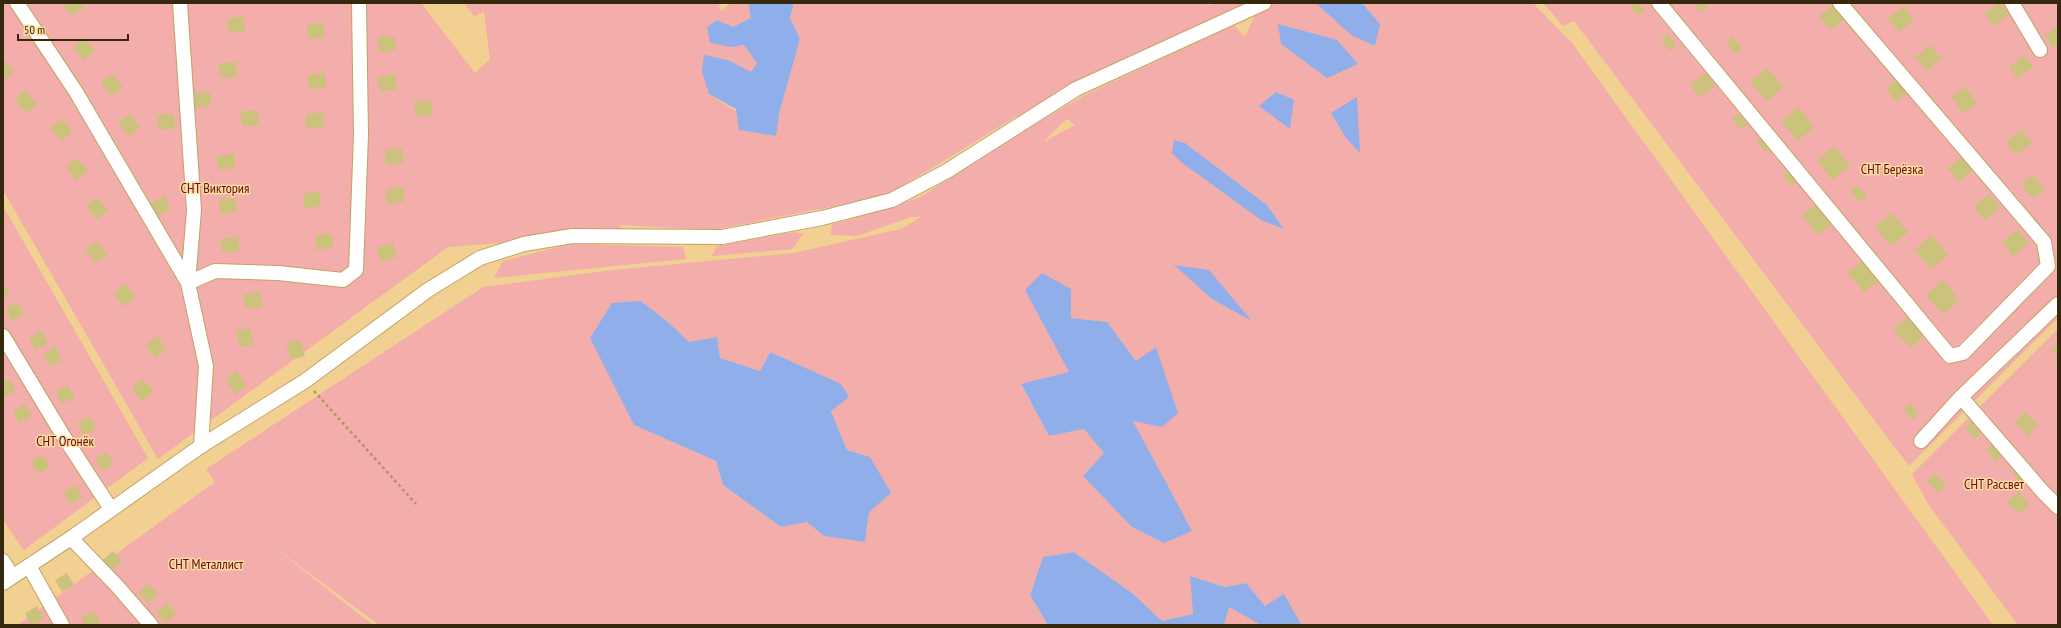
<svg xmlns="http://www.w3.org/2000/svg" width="2061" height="628" font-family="'PT Sans Narrow',sans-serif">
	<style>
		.green { fill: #f3adaa; fill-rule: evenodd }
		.water { fill: #90afea }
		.building { fill: #cbc37b }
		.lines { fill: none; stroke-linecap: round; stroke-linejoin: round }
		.minor-casing { stroke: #c2a265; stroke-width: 16 }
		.path { stroke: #b19664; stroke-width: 2.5; stroke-dasharray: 3 3; stroke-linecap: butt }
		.minor { stroke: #fff; stroke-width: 14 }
		.labels { text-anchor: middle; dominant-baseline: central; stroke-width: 3; stroke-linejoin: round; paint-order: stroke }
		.park-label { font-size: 14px; fill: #660a15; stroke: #fedd9e }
	</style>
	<rect width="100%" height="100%" fill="#f1d091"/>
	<g class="green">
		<path d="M3,3H421L475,73L490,59L484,12L474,16L464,3H718L721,11L731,3H748L751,18L733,27L731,47L744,45L757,63L751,73L728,60L709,94L775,136L779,114L800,39L790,18L794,3H1211L1203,8L1215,3H1249C1168,38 1091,80 1014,124L1017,116L886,196L713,230L618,225L625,230L500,248L499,243L448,247L158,459L3,190Z"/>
		<path d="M1275,3H1319L1317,4L1375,46L1379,24L1362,3H1533L1572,43L1993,625H1298L1301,624L1265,606L1246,583L1225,587L1190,576L1193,614L1162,621L1132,593L1074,552L1043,557L1030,595L1048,625H379L270,544L373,625H18L215,482L206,469L483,287L613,270L794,253L901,229L921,217H911L857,236L831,235L832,224L850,220L921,197L1004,142L1085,95L1234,25L1245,37L1255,15ZM1067,119L1075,125L1045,141V140ZM1174,140L1185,143L1267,205L1284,229ZM1175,265L1226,290L1251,320ZM641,301L668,322L689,342L716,337L720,358L760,371L770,352L831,410L847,450L870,457L869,512L865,542L825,536L807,522L781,527L723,485L716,461L634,425ZM1071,318L1107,322L1136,361L1156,347L1133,421L1191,531L1104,453L1084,429L1049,436L1021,385L1069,372Z"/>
		<path d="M1543,3H2058V318L1909,466L1574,21L1563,26Z"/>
		<path d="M3,206L148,458L24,550L3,520Z"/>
		<path d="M794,232L803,234L792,249L712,256L717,246Z"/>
		<path d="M570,244L683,247L686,259L494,278L503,261Z"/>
		<path d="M2058,329V625H2018L1928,504L1912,474Z"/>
		<path d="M1229,607L1261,625H1224Z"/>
	</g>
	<g class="water">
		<path d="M748,3H794L790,18L800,39L779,114L776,136L739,130L736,109L709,94L702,72L704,55L728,60L751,72L757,63L744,45L731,47L710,43L707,27L717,20L733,27L751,18Z"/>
		<path d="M1319,3H1362L1380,24L1375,46L1351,35L1317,4Z"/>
		<path d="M1278,24L1337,40L1358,64L1327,78L1281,44Z"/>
		<path d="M1276,92L1294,100L1290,129L1259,106Z"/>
		<path d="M1357,97L1360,153L1346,138L1331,113Z"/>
		<path d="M1174,140L1185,143L1267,205L1284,229L1261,220L1181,162L1172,153Z"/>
		<path d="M1174,265L1209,270L1252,321L1212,299Z"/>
		<path d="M1042,273L1071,289V318L1107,322L1136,361L1156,347L1178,413L1162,427L1133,421L1192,531L1164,543L1132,527L1083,476L1104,453L1084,429L1049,436L1021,384L1069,372L1025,290Z"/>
		<path d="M641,301L668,322L689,342L717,337L720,358L760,371L770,352L841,384L849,397L831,411L847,450L870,457L891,493L869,512L865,542L824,536L807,522L781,527L723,485L716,461L634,425L590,338L612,303Z"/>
		<path d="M1074,552L1132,593L1162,621L1193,614L1190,576L1225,587L1246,583L1265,606L1284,594L1301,624L1261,625L1229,607L1224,625H1048L1030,595L1043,557Z"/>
	</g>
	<g class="building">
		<path d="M61,3H80L84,7L72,16Z"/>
		<path d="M1632,3H1639L1645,10L1638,16L1630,5Z"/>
		<path d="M1694,3H1706L1708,6L1701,12Z"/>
		<path d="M2001,3L2009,15L1993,26L1984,13Z"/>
		<path d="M1835,4L1846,18L1830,30L1819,16Z"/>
		<path d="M1904,6L1914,20L1899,32L1888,18Z"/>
		<path d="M244,17L245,32L228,33L227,19Z"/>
		<path d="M324,23L325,38L308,39L307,24Z"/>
		<path d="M2058,26V44L2053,48L2045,35Z"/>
		<path d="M1667,34L1677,45L1670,51L1661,40Z"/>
		<path d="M395,36L396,50L379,52L378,37Z"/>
		<path d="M1732,37L1742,48L1735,54L1726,43Z"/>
		<path d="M84,38L95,51L84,60L73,47Z"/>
		<path d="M1931,45L1941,59L1926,71L1915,57Z"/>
		<path d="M2025,55L2034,67L2017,78L2009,66Z"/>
		<path d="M3,58L14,72L3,81Z"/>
		<path d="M236,62L237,77L220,78L219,63Z"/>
		<path d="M1767,68L1783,87L1767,101L1750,82Z"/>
		<path d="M325,73L326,88L309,89L308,75Z"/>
		<path d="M1707,73L1715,86L1699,97L1690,84Z"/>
		<path d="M112,74L123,87L111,96L101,82Z"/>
		<path d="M395,75L396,90L379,91L378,76Z"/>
		<path d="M1901,77L1912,90L1896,102L1886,88Z"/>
		<path d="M1966,87L1977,103L1963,113L1951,97Z"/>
		<path d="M26,90L37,104L26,113L15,99Z"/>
		<path d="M210,92L211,106L194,108L193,93Z"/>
		<path d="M431,100L432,115L415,116L414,102Z"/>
		<path d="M1798,107L1814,127L1798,141L1781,122Z"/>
		<path d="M258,110L259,125L242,126L240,112Z"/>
		<path d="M323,113L324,127L307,129L306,114Z"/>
		<path d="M1738,113L1748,124L1741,130L1732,119Z"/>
		<path d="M130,114L140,127L129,136L118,123Z"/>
		<path d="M174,114L175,128L158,130L157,115Z"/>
		<path d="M62,119L72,132L61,141L50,128Z"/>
		<path d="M2021,130L2032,143L2016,155L2006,142Z"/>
		<path d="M1763,135L1773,145L1766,152L1757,141Z"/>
		<path d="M1834,146L1850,166L1833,180L1817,161Z"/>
		<path d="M402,148L403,163L386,164L385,150Z"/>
		<path d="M234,154L235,168L218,170L217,155Z"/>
		<path d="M1963,156L1974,170L1958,182L1948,168Z"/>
		<path d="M77,158L88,171L76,180L66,167Z"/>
		<path d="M1789,169L1799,180L1792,186L1783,175Z"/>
		<path d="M2033,175L2044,190L2033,199L2021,184Z"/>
		<path d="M1857,185L1867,196L1860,202L1851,191Z"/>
		<path d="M404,188L405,202L387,204L386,189Z"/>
		<path d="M320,192L321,206L304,208L303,193Z"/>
		<path d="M1989,194L2000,208L1984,220L1974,206Z"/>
		<path d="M165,196L170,210L155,217L149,203Z"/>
		<path d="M97,197L108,210L97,219L86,206Z"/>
		<path d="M236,198L237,212L220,214L219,199Z"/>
		<path d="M1818,202L1835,221L1818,235L1802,216Z"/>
		<path d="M1892,213L1908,232L1891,246L1875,227Z"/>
		<path d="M2018,230L2029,244L2013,256L2002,242Z"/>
		<path d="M332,234L333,248L316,250L315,235Z"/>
		<path d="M1931,235L1948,255L1931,269L1915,250Z"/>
		<path d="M238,237L239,251L222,252L221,238Z"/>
		<path d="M97,241L107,255L96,263L85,250Z"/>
		<path d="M393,243L397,257L381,262L376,248Z"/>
		<path d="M1865,259L1881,279L1864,292L1848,273Z"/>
		<path d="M1943,280L1959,300L1943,314L1926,295Z"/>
		<path d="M3,282L9,294L3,297Z"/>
		<path d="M125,284L136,297L124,307L114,293Z"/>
		<path d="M260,292L262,307L245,308L243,294Z"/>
		<path d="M18,302L24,314L12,321L5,309Z"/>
		<path d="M1909,314L1927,333L1911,348L1893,330Z"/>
		<path d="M250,328L254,345L240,347L236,331Z"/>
		<path d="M41,331L48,344L35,350L29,338Z"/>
		<path d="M157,336L167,349L156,358L145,345Z"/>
		<path d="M300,339L305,356L291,360L286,344Z"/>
		<path d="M2058,343V357L2051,350Z"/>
		<path d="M56,347L62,360L50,366L43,354Z"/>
		<path d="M236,371L247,385L236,394L225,380Z"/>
		<path d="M9,379L16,391L4,397L3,382Z"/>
		<path d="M143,379L154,392L142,401L132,388Z"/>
		<path d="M68,385L75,397L62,404L56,392Z"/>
		<path d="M1910,403L1919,413L1913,420L1904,409Z"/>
		<path d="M25,404L32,417L19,423L13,411Z"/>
		<path d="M2025,412L2038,425L2028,436L2015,422Z"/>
		<path d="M90,417L96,429L84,435L77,423Z"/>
		<path d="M1971,422L1981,433L1974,439L1965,428Z"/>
		<path d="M1996,441L2005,453L1995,461L1986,450Z"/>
		<path d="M107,452L114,464L102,471L95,458Z"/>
		<path d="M43,455L50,467L38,474L31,461Z"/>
		<path d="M2019,468L2029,478L2022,485L2013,474Z"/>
		<path d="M1934,473L1946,485L1939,493L1927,482Z"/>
		<path d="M76,485L82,497L70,504L64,492Z"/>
		<path d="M2018,491L2030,504L2018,514L2007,502Z"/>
		<path d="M113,551L122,561L112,570L103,560Z"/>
		<path d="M67,573L74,585L62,592L55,580Z"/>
		<path d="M149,584L158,594L148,603L138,593Z"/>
		<path d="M167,603L176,614L166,623L156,612Z"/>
		<path d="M37,606L44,619L31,625L25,613Z"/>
		<path d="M94,611L100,624L85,625L81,618Z"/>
	</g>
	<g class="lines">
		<defs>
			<g id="minor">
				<path d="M17,3L76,92L188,283L206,366L201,446"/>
				<path d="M180,3L194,210L188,283L215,271L278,273L343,280L356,270L361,135L359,3"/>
				<path d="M1659,3L1950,356L1963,353L2048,266L2044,242L1840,3"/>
				<path d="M2012,3L2040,50"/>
				<path d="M3,336L64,437L111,509"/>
				<path d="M1961,397L2043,492L2058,507"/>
				<path d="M1921,441L1961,397L2058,304"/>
				<path d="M71,538L118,587L151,625"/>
				<path d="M3,561L12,576"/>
				<path d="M29,566L62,625"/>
				<path d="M3,583L71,538L201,446L305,381L428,290L480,258L524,244L572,236L722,237L822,218L892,200L947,171L1076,89L1264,3"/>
			</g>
		</defs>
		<use href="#minor" class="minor-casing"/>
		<path class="path" d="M314,391L416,504"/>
		<use href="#minor" class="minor"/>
	</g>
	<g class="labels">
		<g class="park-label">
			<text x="1892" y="169">СНТ Берёзка</text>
			<text x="215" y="188">СНТ Виктория</text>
			<text x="65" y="441">СНТ Огонёк</text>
			<text x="1994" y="484">СНТ Рассвет</text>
			<text x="206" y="564">СНТ Металлист</text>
		</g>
	</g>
	<rect width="2061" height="628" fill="none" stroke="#35280f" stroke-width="8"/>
	<path d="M18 34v6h110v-6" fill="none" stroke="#35280f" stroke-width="2"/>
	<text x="24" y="34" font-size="12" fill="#35280f" stroke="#fedd9e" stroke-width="3" paint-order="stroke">50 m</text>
</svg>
